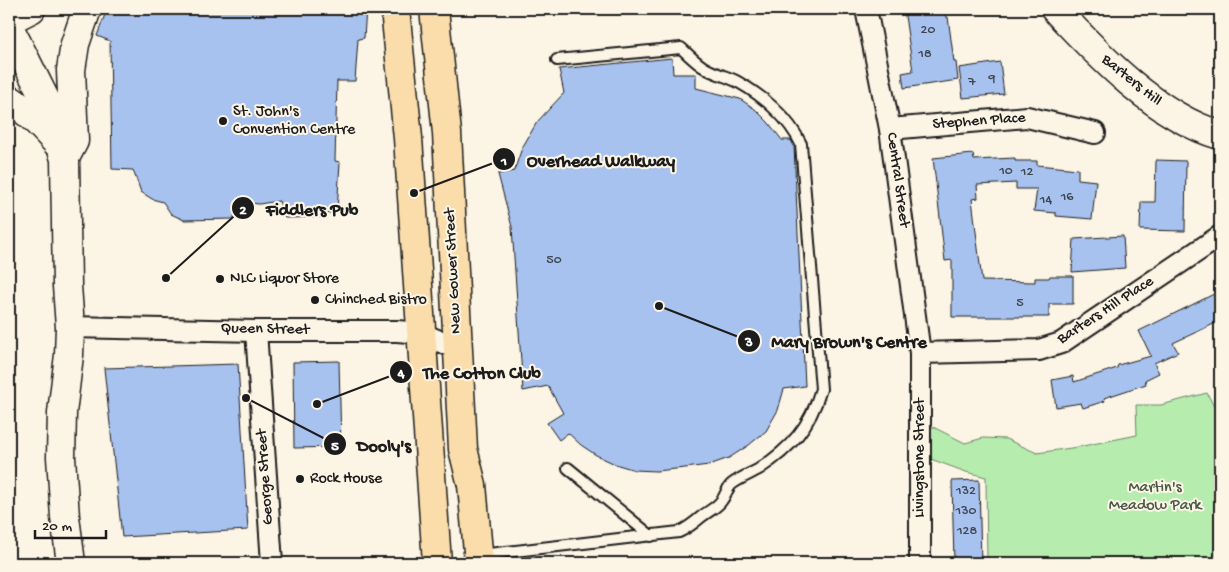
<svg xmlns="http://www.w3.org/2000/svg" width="1229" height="572" font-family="'Gochi Hand',sans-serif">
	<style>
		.green { fill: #b6ecae; stroke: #698465 }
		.building { fill: #a8c2ef; stroke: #1c1c1c }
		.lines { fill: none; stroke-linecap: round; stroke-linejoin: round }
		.lane-casing { stroke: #1c1c1c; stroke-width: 14 }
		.street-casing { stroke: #1c1c1c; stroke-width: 24 }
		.secondary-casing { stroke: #1c1c1c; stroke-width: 31 }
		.primary-casing { stroke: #1c1c1c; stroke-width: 31 }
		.lane { stroke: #fcf5e5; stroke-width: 10 }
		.street { stroke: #fcf5e5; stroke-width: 20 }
		.secondary { stroke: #fcf5e5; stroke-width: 28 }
		.primary { stroke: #faddab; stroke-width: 28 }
		.poi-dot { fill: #1c1c1c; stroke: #fcf5e5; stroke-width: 2 }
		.labels { text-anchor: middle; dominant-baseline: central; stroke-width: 4; stroke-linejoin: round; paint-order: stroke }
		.number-label { font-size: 14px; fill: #3f4651 }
		.street-label { font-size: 16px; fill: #1c1c1c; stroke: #fcf5e5 }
		.poi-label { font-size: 16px; fill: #1c1c1c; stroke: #fcf5e5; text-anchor: start }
		.park-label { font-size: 16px; fill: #4a5a48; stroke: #fcf5e5 }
		.leader { fill: none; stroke: #1c1c1c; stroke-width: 2 }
		.callout-dot { fill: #1c1c1c; stroke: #fcf5e5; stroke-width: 2 }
		.mark-label { font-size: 15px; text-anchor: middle; font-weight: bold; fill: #fff }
		.callout-label { font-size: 18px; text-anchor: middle; font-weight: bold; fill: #1c1c1c; stroke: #fcf5e5; stroke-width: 4; stroke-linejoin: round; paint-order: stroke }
	</style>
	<rect width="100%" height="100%" fill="#fcf5e5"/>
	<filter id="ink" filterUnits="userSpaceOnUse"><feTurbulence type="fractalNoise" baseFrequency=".02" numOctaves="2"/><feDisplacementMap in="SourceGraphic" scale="10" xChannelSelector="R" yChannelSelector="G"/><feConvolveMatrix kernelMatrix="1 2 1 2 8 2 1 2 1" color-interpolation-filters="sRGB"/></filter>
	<g filter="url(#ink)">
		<path class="green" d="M1207,393L1218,414L1220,415V563H987L986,477L966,472L928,458L923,422L965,443L983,438L1006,439L1037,453L1078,447L1137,435L1136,405H1161Z"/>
		<g class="building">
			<path d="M107,9H366L364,38L358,39L355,81H337L335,161L340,162L337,212L325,214L324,217L285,218L279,201L259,204L241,202L233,219L184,220L171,214L163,202L152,199L141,192L133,170L112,169L110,41L97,36Z"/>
			<path d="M904,9H945L946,17H948L954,62H956L958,80L904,88L902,73L913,71Z"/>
			<path d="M672,58L673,74H696V88L740,99L755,109L768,122L782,140H791L794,146L805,386L784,389L778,410L766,431L749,445L729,458L709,465L685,468L656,471L635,470L615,464L596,455L581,445L568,433L559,440L547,423L563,413L548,386L523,391L512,227L498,174L514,171L522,148L537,122L564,93L559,69Z"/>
			<path d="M1000,62L1004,94L963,98L959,68Z"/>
			<path d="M973,154L974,160L1015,158V161H1037V165L1078,169V179L1096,181L1092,219L1056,216V213L1034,211L1037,189H1016V183L977,185L978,198L972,199L982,281L1035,282V278H1049L1050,276H1073V304H1049V317H952V260L945,261L933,158Z"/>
			<path d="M1156,160L1186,161L1185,231L1140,230L1141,202H1155Z"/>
			<path d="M1123,236L1125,268L1072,272L1074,239Z"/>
			<path d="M1220,291V321L1173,343L1178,352L1154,363L1159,373L1145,380L1146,384L1104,398L1105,401L1083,408L1081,403L1056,407L1052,380L1073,376L1074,382L1117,368L1118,365L1151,356L1139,331Z"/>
			<path d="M339,361L341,447L294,448L293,362Z"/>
			<path d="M238,364L248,530L122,537L104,368Z"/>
			<path d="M979,480L981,563H954L952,481Z"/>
		</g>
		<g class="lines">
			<defs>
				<g id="lane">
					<path d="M568,468L651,536"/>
					<path d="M480,555L679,532C688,528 694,523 701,517C708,511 717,508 722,500C726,495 727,488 732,484C740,478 750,474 759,469C791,448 810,427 821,389L801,144C789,118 763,96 738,82C727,76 715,74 705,68C696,63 689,55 681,48L557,60"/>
				</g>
				<g id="street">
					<path d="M866,9L890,129L920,353V563"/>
					<path d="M890,129L1027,117L1095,133"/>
					<path d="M70,327L256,331H397L421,333L457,349"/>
					<path d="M256,331L272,563"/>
					<path d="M920,353L1039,350L1061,343L1220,236"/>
				</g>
				<g id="secondary">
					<path d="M1055,9C1099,56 1157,117 1220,135"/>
					<path d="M9,20L31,9"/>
					<path d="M9,27L48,105L65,159L67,286L70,327L69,355L62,413L61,457L65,517L71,563"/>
					<path d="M9,99C28,111 42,126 57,143"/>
					<path d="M66,156L74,141L71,70L75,44L87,9"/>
				</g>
				<g id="primary">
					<path d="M395,9L408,138L437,563"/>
					<path d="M434,9L447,133L463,449L472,485L479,563"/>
				</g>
			</defs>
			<use href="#lane" class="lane-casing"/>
			<use href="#street" class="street-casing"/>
			<use href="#secondary" class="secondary-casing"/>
			<use href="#primary" class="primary-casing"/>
			<use href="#lane" class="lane"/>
			<use href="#street" class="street"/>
			<use href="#secondary" class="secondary"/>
			<use href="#primary" class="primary"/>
		</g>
	</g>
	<g class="poi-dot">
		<circle cx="223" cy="121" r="5"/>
		<circle cx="220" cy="279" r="5"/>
		<circle cx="315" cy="300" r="5"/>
		<circle cx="300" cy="479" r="5"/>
	</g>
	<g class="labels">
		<g class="number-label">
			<text x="928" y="30">20</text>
			<text x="925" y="54">18</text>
			<text x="992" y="79">9</text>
			<text x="972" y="82">7</text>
			<text x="1006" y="171">10</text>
			<text x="1027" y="172">12</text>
			<text x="1067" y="197">16</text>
			<text x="1046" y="200">14</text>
			<text x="554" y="260">50</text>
			<text x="1020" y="303">5</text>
			<text x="966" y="491">132</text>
			<text x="966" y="511">130</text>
			<text x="967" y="531">128</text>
		</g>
		<g class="street-label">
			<text transform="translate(1131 81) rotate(39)">Barters Hill</text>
			<text transform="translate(979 122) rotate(-4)">Stephen Place</text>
			<text transform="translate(897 180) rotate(82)">Central Street</text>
			<text transform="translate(454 271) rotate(-93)">New Gower Street</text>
			<text transform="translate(1106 311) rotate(-33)">Barters Hill Place</text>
			<text transform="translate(265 330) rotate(1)">Queen Street</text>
			<text transform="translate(920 458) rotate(-90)">Livingstone Street</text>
			<text transform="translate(266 477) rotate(-94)">George Street</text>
		</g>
		<g class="poi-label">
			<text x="233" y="112">St. John's<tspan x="233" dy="18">Convention Centre</tspan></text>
			<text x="230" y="279">NLC Liquor Store</text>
			<text x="325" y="300">Chinched Bistro</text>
			<text x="310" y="479">Rock House</text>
		</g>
		<g class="park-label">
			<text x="1155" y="488">Martin's<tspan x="1155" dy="18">Meadow Park</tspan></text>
		</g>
	</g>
	<path class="leader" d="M414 193L504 159M166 278L243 208M659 306L749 341M317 404L401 372M246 398L335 444"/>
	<g class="callout-dot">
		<circle cx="414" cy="193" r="5"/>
		<circle cx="166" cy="278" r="5"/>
		<circle cx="659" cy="306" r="5"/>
		<circle cx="317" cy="404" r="5"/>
		<circle cx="246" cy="398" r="5"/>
		<circle cx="504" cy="159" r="12"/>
		<circle cx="243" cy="208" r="12"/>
		<circle cx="749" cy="341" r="12"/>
		<circle cx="401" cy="372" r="12"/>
		<circle cx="335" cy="444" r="12"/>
	</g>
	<g class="mark-label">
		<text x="504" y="165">1</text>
		<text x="243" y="214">2</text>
		<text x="749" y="346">3</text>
		<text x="401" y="377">4</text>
		<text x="335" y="450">5</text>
	</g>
	<g class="callout-label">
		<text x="601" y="166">Overhead Walkway</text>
		<text x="312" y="215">Fiddlers Pub</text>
		<text x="849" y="347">Mary Brown's Centre</text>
		<text x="482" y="378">The Cotton Club</text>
		<text x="384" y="451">Dooly's</text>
	</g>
	<rect width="1229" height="572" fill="none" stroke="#fcf5e5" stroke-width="30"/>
	<rect x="15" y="15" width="1199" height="542" fill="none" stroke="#1c1c1c" stroke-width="2" filter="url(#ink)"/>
	<path d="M35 530v8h71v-8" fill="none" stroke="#1c1c1c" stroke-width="2.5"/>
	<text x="42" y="530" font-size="15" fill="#1c1c1c" stroke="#fcf5e5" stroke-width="4" paint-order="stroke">20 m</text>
</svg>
